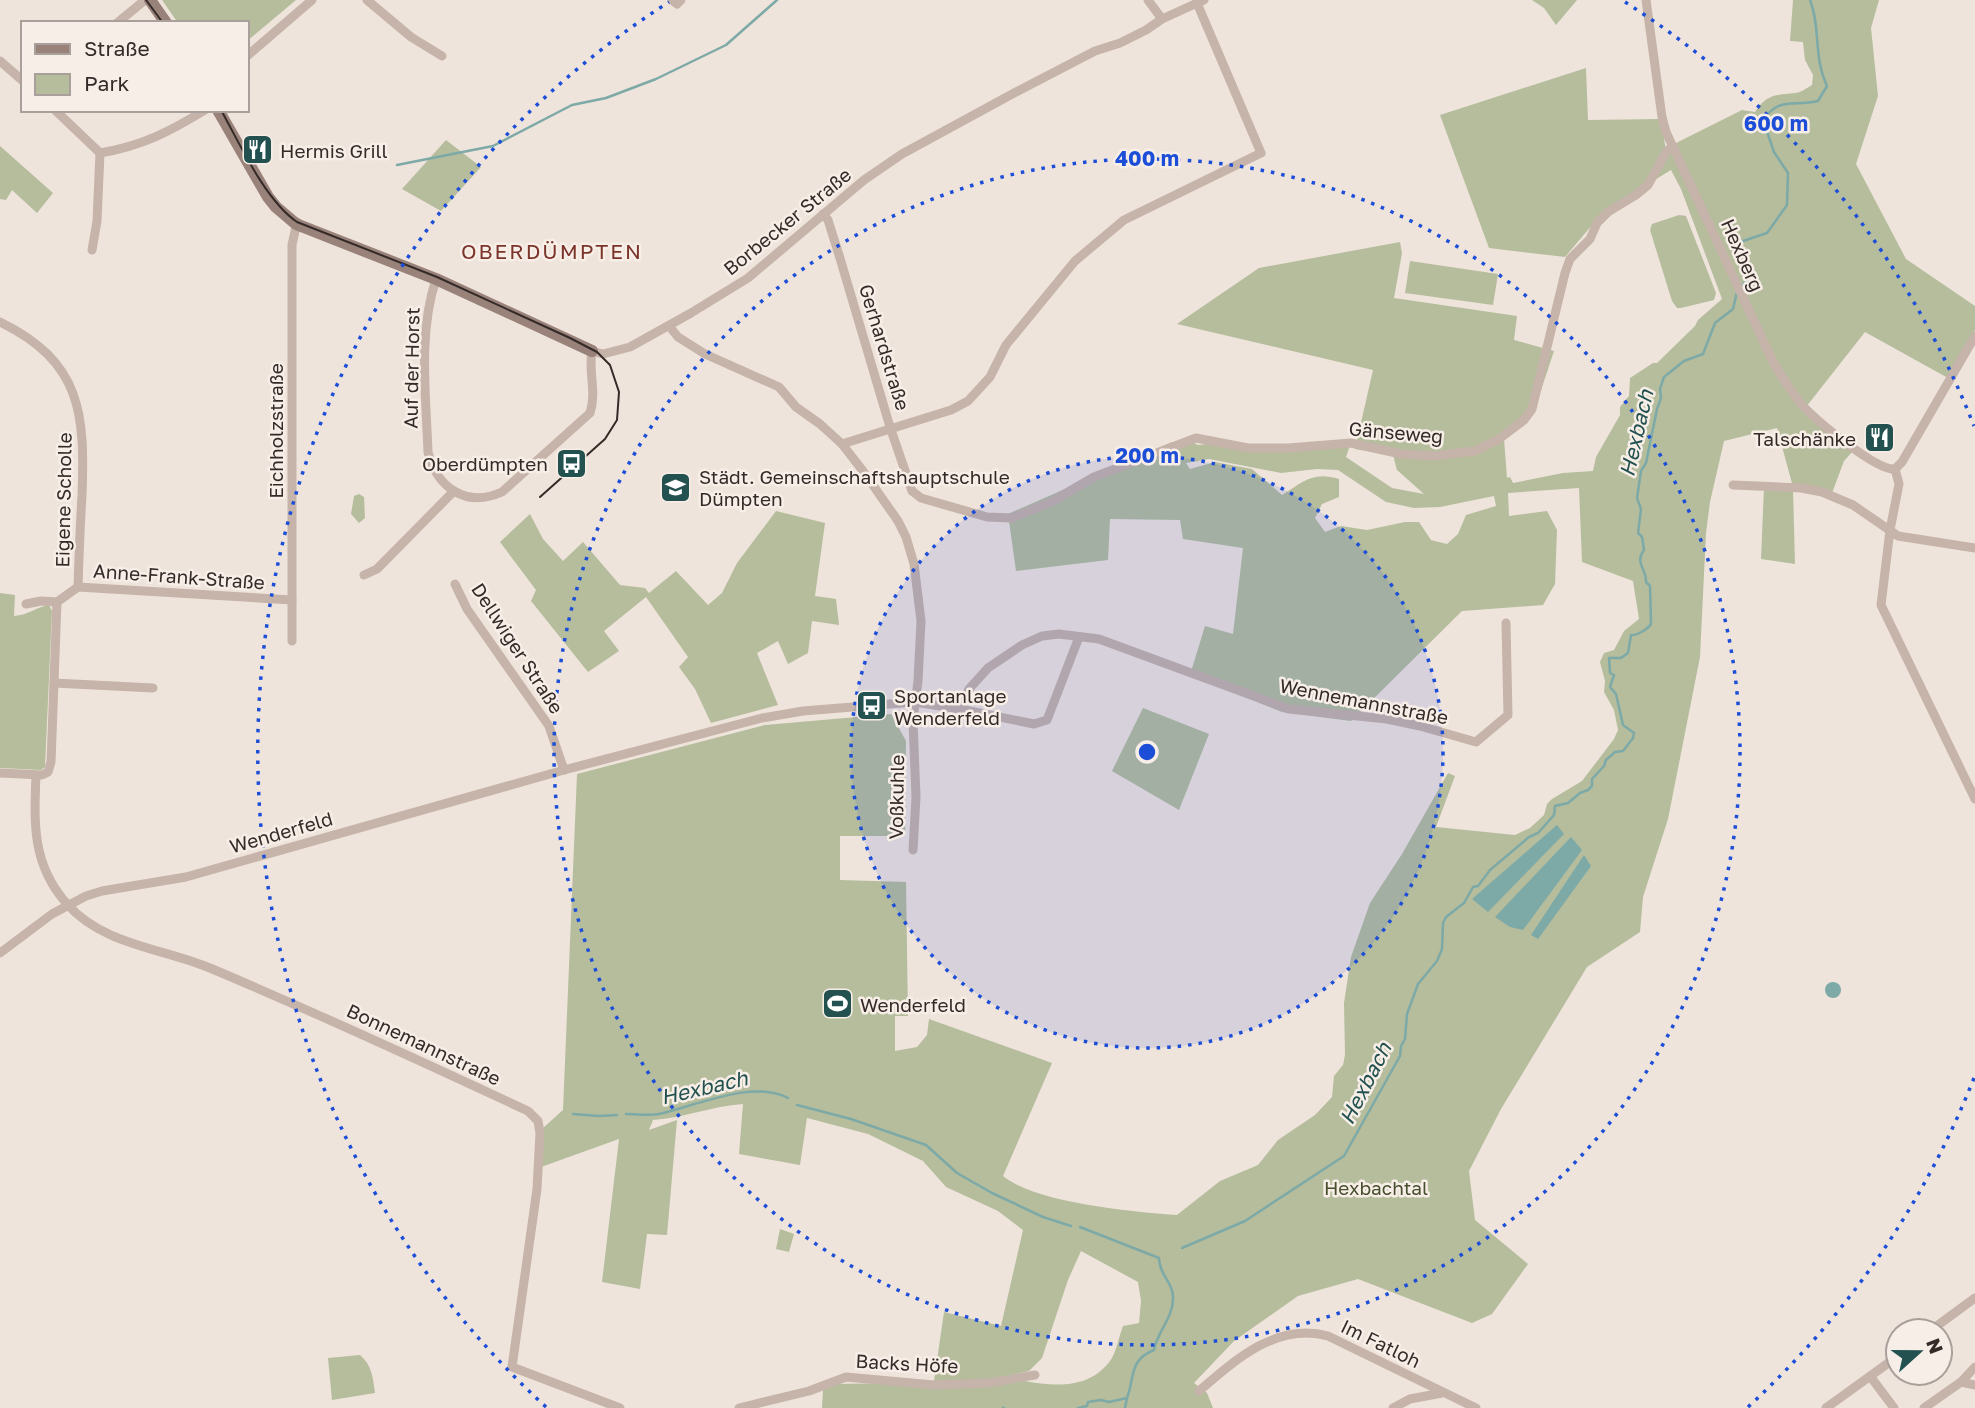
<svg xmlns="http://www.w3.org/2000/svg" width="1975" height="1408" font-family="'Golos Text',sans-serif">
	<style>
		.green { fill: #b5bd9d; fill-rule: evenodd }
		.water { fill: #7da9a7 }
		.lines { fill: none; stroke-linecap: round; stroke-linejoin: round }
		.stream { stroke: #7da9a7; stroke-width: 2.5 }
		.street { stroke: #c6b3a9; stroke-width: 9 }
		.secondary { stroke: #99827a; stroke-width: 12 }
		.tram { stroke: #342a28; stroke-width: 2 }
		.ring { fill: none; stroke: #1d4ed8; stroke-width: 3.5; stroke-dasharray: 3.5 7 }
		.labels { text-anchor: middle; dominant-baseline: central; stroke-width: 5; stroke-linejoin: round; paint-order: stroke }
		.poi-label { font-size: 19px; fill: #342a28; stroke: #f7eee7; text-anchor: start }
		.street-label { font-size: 19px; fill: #342a28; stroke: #f7eee7 }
		.park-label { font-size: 19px; fill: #464f2e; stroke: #f7eee7 }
		.neighbourhood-label { font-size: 21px; letter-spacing: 2px; fill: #7b3429; stroke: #f7eee7 }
		.water-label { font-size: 21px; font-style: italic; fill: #22514f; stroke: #f7eee7 }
		.centre { fill: #1d4ed8; stroke: #f7eee7; stroke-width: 3.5 }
		.ring-label { font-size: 21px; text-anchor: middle; font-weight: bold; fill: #1d4ed8; stroke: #f7eee7; stroke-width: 5; stroke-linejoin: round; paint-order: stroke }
	</style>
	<rect width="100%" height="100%" fill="#efe4db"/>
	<g class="green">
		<path d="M162,0H296L247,41V23H178Z"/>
		<path d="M1532,0H1577L1556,25L1544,8Z"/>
		<path d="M1793,0H1879L1871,28L1878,96L1856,164L1906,259L1975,306V330L1948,378L1865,332L1806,407L1854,450L1844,461L1832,493L1793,487L1777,428L1724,441L1710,502L1706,533L1700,657L1668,819L1643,897L1640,932L1587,967L1501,1109L1469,1171L1475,1220L1528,1264L1492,1314L1472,1323L1358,1279L1298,1296L1234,1341L1194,1383L1207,1393L1213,1408H822L823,1389L833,1384L1025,1381C1056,1387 1092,1389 1112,1358C1117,1349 1119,1336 1123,1326L1139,1323L1141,1301L1138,1282L1081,1251L1068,1280L1042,1358L1029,1371L989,1380L934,1381L944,1312L1001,1326L1023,1230L998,1211L946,1187L923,1161L868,1134L807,1118L800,1165L739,1154L743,1104C712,1106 684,1118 653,1120L649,1130L677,1120L667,1235L647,1234L640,1289L602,1282L619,1139L541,1167L543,1128L563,1110L577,774L765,725L891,714L906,741L905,836H840V880L906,882L908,1016H895V1051L917,1047L927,1035L929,1019L1052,1063L1003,1176C1036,1203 1133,1212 1177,1215L1220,1181L1258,1165L1278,1140L1315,1115L1332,1097L1334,1076L1343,1065L1345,1055L1344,1003L1351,957L1370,903L1402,854L1448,773L1455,776L1436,827L1515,835L1530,828L1544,815L1547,804L1552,799L1582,781L1614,739L1618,730L1614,710L1604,692L1605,681L1600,662L1604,653L1614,650L1624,631L1639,619L1633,581L1582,562L1579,488L1508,493L1509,516L1547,511L1557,530L1555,584L1543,605L1462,611L1351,721L1282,712L1190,675L1205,626L1233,634L1243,548L1183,539L1180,520L1110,519L1108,560L1016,571L1008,514L1172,442L1176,447L1194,443L1198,445L1217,443L1262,451L1350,445L1346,457L1392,488L1424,494L1397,470L1393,455L1355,449L1373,370L1177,324L1259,268L1400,242L1402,253L1394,298L1517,316L1514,340L1554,351L1537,402L1504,439L1507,478L1510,477L1513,483L1563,473L1593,471L1596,457L1620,415V407L1629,396L1630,378L1653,363H1657L1695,326L1698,320L1722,299L1681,189L1671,170L1604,211L1565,257L1489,248L1440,115L1586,68L1588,120L1661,119L1666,151L1678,142L1742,110L1755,112C1767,94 1776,95 1795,93C1800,93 1807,88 1812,85L1813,75L1805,60L1803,42L1790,41ZM1209,459L1281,473L1317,469L1338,470L1386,502L1414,508L1440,507L1494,496L1496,506L1466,515L1458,534L1447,544L1431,540L1419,522H1405L1367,530L1341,526L1325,532L1315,518L1322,504L1339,497V479C1313,471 1304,481 1282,495L1252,469L1215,462L1190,469L1186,463Z"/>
		<path d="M446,140L481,167L441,211L402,189Z"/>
		<path d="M0,146L53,193L37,213L12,190L6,200L0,199Z"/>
		<path d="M1679,215L1686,216L1716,293L1714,300L1681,308H1677L1672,301L1650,230L1652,224Z"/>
		<path d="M1410,261L1498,274L1493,305L1405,293Z"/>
		<path d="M1764,487L1793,489L1795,564L1761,559Z"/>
		<path d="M359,494L364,497L365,518L359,523L351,514L354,496Z"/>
		<path d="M776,511L825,523L815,596L836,599L839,625L812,621L808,653L788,664L778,641L757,653L778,705L711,723L695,689L679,667L688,657L646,597L604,631L619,651L588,672L531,601L536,590L500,542L530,514L543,539L563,561L583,542L620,585L645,588L649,593L676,571L708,605L722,593L737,563Z"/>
		<path d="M0,593L15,595L14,616C29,615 36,607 49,605L52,611L45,767L41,770L0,768Z"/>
		<path d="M1143,708L1209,734L1179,810L1112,771Z"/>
		<path d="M780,1229L794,1234L789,1252L776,1249Z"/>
		<path d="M360,1355C372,1365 373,1378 375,1393L332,1400L328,1358Z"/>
	</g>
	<g class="water">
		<path d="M1557,825L1564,834L1488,912L1472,899Z"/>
		<path d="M1571,837L1582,850L1523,930L1510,927L1495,917Z"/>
		<path d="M1584,855L1591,866L1538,939L1531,935Z"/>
		<circle cx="1833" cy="990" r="8"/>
	</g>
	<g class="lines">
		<g class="stream">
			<path d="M397,165L493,146L572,105L606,98L656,79L726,45L777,0"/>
			<path d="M1742,287L1746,280L1736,253L1740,242L1767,233L1787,205L1788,173L1774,152L1763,120C1780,96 1793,107 1818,101L1827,86C1813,56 1821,28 1810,0"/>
			<path d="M797,1105L851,1119L926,1145L957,1173L992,1193L1043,1217L1071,1226"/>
			<path d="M573,1114L599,1116L617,1115"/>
			<path d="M626,1114C637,1114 649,1116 659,1114C696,1106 753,1079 788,1098"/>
			<path d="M1182,1248L1245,1221L1344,1156L1400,1056L1401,1046L1405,1039L1407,1014L1418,984L1437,961L1442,949L1443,923L1446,917L1464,903L1473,887L1478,886L1490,870L1529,837L1538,833L1554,815L1555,806L1568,803L1580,793L1588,790L1592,786V779L1604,766L1606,760L1615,752L1623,751L1633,738L1634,733L1623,725L1616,694L1610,687L1614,675L1610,673L1609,658H1621L1628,653L1631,635C1636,636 1648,629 1651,624L1650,586L1646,582C1647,569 1634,563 1644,550L1642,537L1638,533L1641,509L1637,498L1641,471L1646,463L1657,409L1661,398L1660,389L1664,377L1684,361L1703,354L1715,323L1733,309L1737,292"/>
			<path d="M1003,1408H1004"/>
			<path d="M1078,1408L1087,1406L1088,1402L1101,1400L1109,1402L1127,1398C1135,1376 1129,1360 1154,1350C1157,1332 1173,1318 1173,1299C1174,1283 1159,1275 1159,1258L1080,1227"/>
			<path d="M1125,1408L1127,1398"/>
		</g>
		<g class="street">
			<path d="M367,0L411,37L442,56"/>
			<path d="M672,0L677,4L681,0"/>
			<path d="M1148,0L1162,19"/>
			<path d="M1646,0L1662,117L1666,132L1774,364C1783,378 1791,392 1802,405C1816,420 1876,471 1895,469"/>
			<path d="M117,23L145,0"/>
			<path d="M247,56L312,0"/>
			<path d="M0,61L23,81"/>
			<path d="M55,110L100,153L97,221L92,250"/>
			<path d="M100,153C142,146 169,132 205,110"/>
			<path d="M823,214L828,220L839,255L890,427L912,491L921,498L987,517L1012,518L1051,502L1094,477L1196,438L1248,448H1288L1351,443L1401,454L1434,456L1475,451L1499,439L1524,420L1532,409L1565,273L1570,259L1590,239L1597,223L1608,212L1636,195L1648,185L1666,152L1673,146"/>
			<path d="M436,279C418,333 426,396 428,452C437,488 466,508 502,492L590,413C597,392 588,372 592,351L603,354L630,347L691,313L748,278L864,180L902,154L1016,92L1095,51L1120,43L1146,30L1162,19L1204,0"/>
			<path d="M0,322C82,362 85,414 82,496C80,526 79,557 78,587"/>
			<path d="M669,326L678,337L705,354L779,387L796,407L820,424L842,444L863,471L898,521L906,537L914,564L921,621L918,681L913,721L916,797L913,850"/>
			<path d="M842,444L951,410L968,401L990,377L1006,345L1075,261L1124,220L1261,153L1197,3"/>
			<path d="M1895,469L1899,484L1890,530L1881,605L1975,799"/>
			<path d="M1895,469L1902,462L1975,336"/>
			<path d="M1733,485L1801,488L1822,492L1853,505L1898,536L1975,548"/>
			<path d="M364,575L377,569L453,492"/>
			<path d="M455,584L467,609L549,726L564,770"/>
			<path d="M26,604L41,601L57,602L78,587L292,600"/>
			<path d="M292,641V245L297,222"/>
			<path d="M54,683L153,688"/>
			<path d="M960,709L1034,724L1047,720L1079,637"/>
			<path d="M0,773L42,775L48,772L51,762L57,602"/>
			<path d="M36,775C34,824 32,865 67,904C103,945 162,948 210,968C317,1013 423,1062 528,1111L538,1121L540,1133L537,1189L512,1367L620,1408"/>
			<path d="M0,953L52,914L86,896L102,891L186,877L564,770L762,718L803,711L914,702L960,709L969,689L988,668L1022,645L1042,636L1059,634L1099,639L1289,709L1387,719L1420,726L1476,742L1508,715L1506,623"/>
			<path d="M1930,1331L1975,1298"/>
			<path d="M1870,1376L1894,1408"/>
			<path d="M1961,1382L1975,1367"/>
			<path d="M1199,1391C1235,1360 1277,1322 1328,1336L1476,1408"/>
			<path d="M739,1408L809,1391L846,1377L934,1385L989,1383L1035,1375"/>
			<path d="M1393,1408L1410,1399L1442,1393"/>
			<path d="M1826,1408L1898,1356"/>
			<path d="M1924,1408L1961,1382L1975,1385"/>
		</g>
		<g class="secondary">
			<path d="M150,0L166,23"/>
			<path d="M218,110L268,197L276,207L296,224L436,279L592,351"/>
		</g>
		<g class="tram">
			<path d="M146,0L163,23"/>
			<path d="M221,110C240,144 265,200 297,222L437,277L570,338L597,352L610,365L619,392L617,420L605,439L540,497"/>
		</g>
	</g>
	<circle cx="1147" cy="752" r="296" fill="#1d4ed8" fill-opacity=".12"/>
	<g class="ring">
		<circle cx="1147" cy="752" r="296"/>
		<circle cx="1147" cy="752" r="593"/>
		<path d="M1974 1078A889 889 0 0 1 1748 1407M546 1407A889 889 0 0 1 669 2M1625 2A889 889 0 0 1 1974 426"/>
	</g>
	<defs>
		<symbol id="restaurant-square" viewBox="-11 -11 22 22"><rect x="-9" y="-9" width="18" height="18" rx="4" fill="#22514f" stroke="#f7eee7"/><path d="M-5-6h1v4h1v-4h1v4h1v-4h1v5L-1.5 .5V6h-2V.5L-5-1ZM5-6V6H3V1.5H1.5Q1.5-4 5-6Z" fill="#fff"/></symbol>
		<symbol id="bus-square" viewBox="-11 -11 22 22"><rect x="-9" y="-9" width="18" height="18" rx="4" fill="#22514f" stroke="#f7eee7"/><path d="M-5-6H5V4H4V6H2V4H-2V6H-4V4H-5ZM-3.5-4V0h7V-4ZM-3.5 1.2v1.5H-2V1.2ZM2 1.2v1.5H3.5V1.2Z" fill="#fff"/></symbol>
		<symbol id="school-square" viewBox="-11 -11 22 22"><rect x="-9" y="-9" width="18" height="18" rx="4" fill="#22514f" stroke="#f7eee7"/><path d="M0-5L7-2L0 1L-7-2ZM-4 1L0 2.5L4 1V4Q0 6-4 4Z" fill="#fff"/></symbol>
		<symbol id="stadium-square" viewBox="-11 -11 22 22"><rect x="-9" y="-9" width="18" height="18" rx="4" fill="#22514f" stroke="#f7eee7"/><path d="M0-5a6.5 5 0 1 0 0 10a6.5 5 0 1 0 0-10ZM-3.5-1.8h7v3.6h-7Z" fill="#fff"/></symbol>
	</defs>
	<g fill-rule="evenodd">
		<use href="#restaurant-square" x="240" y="132" width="35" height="35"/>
		<use href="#restaurant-square" x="1862" y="420" width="35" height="35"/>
		<use href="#bus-square" x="554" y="446" width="35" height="35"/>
		<use href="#school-square" x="658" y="470" width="35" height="35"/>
		<use href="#bus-square" x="854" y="688" width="35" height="35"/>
		<use href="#stadium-square" x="820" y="986" width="35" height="35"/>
	</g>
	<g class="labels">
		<g class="poi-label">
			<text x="280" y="150">Hermis Grill</text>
			<text x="1856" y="438" text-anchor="end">Talschänke</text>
			<text x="548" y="463" text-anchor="end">Oberdümpten</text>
			<text x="699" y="476">Städt. Gemeinschaftshauptschule<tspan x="699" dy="22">Dümpten</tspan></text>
			<text x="894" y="695">Sportanlage<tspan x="894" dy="22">Wenderfeld</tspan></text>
			<text x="860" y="1004">Wenderfeld</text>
		</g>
		<g class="street-label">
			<text transform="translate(787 221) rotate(-39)">Borbecker Straße</text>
			<text transform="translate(1743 255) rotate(66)">Hexberg</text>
			<text transform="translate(885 347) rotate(73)">Gerhardstraße</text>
			<text transform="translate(411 368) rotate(-89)">Auf der Horst</text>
			<text transform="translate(275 431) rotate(-90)">Eichholzstraße</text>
			<text transform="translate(1396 432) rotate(5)">Gänseweg</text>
			<text transform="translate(63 500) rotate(-89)">Eigene Scholle</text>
			<text transform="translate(179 576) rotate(4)">Anne-Frank-Straße</text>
			<text transform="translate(518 648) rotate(57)">Dellwiger Straße</text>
			<text transform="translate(1364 701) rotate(11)">Wennemannstraße</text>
			<text transform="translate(896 797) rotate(-89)">Voßkuhle</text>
			<text transform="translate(281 832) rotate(-16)">Wenderfeld</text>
			<text transform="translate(424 1044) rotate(25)">Bonnemannstraße</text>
			<text transform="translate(1381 1343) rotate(26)">Im Fatloh</text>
			<text transform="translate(907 1363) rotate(3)">Backs Höfe</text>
		</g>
		<g class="park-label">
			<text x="1376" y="1187">Hexbachtal</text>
		</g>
		<g class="neighbourhood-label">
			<text x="552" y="251">OBERDÜMPTEN</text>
		</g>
		<g class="water-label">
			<text transform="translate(1636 433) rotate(-77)">Hexbach</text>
			<text transform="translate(1365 1083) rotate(-63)">Hexbach</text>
			<text transform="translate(704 1087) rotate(-13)">Hexbach</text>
		</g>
	</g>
	<circle cx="1147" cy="752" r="10" class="centre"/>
	<g class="ring-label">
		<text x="1776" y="131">600 m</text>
		<text x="1147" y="166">400 m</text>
		<text x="1147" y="463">200 m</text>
	</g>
	<rect x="21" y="21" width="228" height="91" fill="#f7eee7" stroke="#a9a09b" stroke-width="2"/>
	<rect x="35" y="44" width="35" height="10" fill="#99827a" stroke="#a9a09b" stroke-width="2"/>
	<text x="84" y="56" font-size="21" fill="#342a28">Straße</text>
	<rect x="35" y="74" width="35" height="21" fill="#b5bd9d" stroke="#a9a09b" stroke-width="2"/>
	<text x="84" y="91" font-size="21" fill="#342a28">Park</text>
	<g transform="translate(1919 1352) rotate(69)"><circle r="33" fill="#f7eee7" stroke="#a9a09b" stroke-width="2"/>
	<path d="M0-5L12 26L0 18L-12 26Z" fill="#22514f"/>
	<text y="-10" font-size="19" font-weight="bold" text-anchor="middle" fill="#342a28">N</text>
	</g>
</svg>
